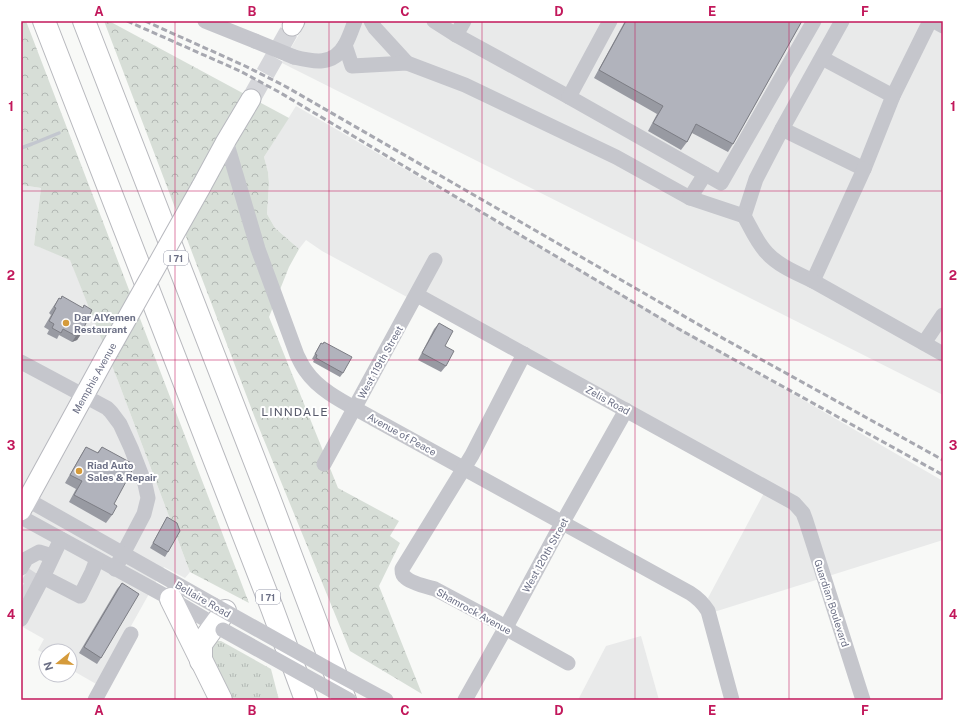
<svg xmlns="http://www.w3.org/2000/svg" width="964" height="721" font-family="'Public Sans',sans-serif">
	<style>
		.built { fill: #e9eaea }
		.grass { fill: url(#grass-tufts) }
		.forest { fill: url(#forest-crowns) }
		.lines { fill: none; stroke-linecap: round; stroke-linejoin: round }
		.stream { stroke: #c3c7cf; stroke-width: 3.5 }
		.minor-tunnel { stroke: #d5d6da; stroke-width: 15; stroke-dasharray: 15 8; stroke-linecap: butt }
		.major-tunnel { stroke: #d5d6da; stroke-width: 19; stroke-dasharray: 19 10; stroke-linecap: butt }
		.major-casing { stroke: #b7b8be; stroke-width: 21 }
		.highway-casing { stroke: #b8b9be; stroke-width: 24 }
		.minor { stroke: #c5c6cc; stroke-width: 15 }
		.major { stroke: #fff; stroke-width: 19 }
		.highway { stroke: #fff; stroke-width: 22 }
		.rail { stroke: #a7a8b0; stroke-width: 3; stroke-dasharray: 6 3; stroke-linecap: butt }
		.major-bridge-casing { stroke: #b7b8be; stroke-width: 21; stroke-linecap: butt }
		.minor-bridge { stroke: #c5c6cc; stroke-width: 15 }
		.major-bridge { stroke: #fff; stroke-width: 19 }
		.wall { fill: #989aa2 }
		.shaded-wall { fill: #7c7d84 }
		.building { fill: #b1b3bc; stroke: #7c7d84 }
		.grid { fill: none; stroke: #c2185b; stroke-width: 1; stroke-opacity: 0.55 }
		.poi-dot { fill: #d59b3b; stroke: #fff; stroke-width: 1.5 }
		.labels { text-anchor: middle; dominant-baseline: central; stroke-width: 4; stroke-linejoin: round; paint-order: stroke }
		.shield { fill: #fff; stroke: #979aaa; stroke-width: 1 }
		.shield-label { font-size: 9px; font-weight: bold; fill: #6b6f85 }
		.poi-label { font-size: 10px; font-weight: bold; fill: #6b6f85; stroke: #fff; text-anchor: start }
		.street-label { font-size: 10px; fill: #6b6f85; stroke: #fff }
		.quarter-label { font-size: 12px; letter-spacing: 1px; fill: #585b6b; stroke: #fff }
		.neatline { fill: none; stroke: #c2185b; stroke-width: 1.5 }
		.grid-label { font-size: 13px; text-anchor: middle; font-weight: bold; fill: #c2185b }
	</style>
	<defs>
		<pattern id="grass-tufts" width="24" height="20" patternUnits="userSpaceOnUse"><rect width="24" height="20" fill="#d7ded7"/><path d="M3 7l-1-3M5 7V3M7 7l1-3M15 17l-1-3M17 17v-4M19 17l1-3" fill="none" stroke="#b2b8b4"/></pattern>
		<pattern id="forest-crowns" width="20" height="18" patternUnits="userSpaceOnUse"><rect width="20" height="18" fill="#d7ded7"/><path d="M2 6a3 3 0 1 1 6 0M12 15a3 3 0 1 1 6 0" fill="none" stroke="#b2b8b4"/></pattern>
	</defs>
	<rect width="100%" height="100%" fill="#f8f9f7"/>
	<g class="built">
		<path d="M307,21H943V395L282,63Z"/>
		<path d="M296,106L943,481V540L714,612L708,598L765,491L322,251L306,240L299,249L275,228L267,214L269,183L268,172L264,157Z"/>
		<path d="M21,185L41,188L34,245L70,259L118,381L190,572L185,578L164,567L98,685L70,669V651H46V655L38,650L44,639L21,626Z"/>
		<path d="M641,636L659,700H578L606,646Z"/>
	</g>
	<path class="grass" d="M213,641H221L271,669L279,700H227L209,663Z"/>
	<g class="forest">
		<path d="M21,21H26L249,603L190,572L118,381L70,260L34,245L41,188L21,185Z"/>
		<path d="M104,21H109L289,118L264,157L268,172L269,183L267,214L275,228L299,249L289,267L269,317L338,488L399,521L390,536L400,543L379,586L422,694L350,651L255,418Z"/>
	</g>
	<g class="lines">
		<path class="stream" d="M21,148L32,144L59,133"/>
		<g class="minor-tunnel">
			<path d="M25,575L34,581"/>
			<path d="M21,590L28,593"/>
		</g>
		<path class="major-tunnel" d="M251,99L292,26"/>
		<defs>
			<g id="major">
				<path d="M292,26L295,21"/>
				<path d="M201,187L226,141L251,99"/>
				<path d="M21,511L107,354"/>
			</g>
			<g id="highway">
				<path d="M44,21L272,608L306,700"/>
				<path d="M84,21L268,495L325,646L345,700"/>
				<path d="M171,599L221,700"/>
				<path d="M201,661V644L225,611"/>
			</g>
		</defs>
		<use href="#major" class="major-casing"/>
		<use href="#highway" class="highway-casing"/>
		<g class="minor">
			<path d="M205,21L255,41"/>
			<path d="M371,21L375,28L407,63"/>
			<path d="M434,21L456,35L569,97"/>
			<path d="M610,21L569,97L721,183L814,21"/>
			<path d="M934,21L943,26"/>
			<path d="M456,35L464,21"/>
			<path d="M345,45L352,66L407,63L465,85L616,157L690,198L705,174"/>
			<path d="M294,57C314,62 333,66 345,45C349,38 352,29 355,21"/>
			<path d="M822,58L893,96L930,21"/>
			<path d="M782,129L864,169L893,96"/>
			<path d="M226,141L258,249L297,355C300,361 302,366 306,371C321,393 352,406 374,419L690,593C698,598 703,603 708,611L732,700"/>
			<path d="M690,198L744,216L756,179L782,129L842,21"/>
			<path d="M744,216C751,228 757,243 767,253C779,266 797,273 813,281L864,169"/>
			<path d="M813,281L943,354"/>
			<path d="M417,295L794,503L803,513L806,521L863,700"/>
			<path d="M924,343L943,315"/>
			<path d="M524,354L472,455L402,569C402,572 402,575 405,577C410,583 428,587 435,589L497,622L514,633L568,663"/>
			<path d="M21,362L107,408L111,412L120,424L131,448L145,484L148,498L144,514L115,569"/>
			<path d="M324,464L435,260"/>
			<path d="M21,496L214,605"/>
			<path d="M21,517L171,599L215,625L223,629"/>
			<path d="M21,568L26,559L39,552L52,556"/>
			<path d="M43,577L61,539"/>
			<path d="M21,619L43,577L80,596L92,572L97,559"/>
			<path d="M95,700L131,634"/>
			<path d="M465,700L506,627L555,536L626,410"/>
		</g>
		<use href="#major" class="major"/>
		<use href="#highway" class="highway"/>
		<g class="rail">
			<path d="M127,21L240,71L279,92L677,328L943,475"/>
			<path d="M145,21L243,65L283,85L708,330L943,460"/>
		</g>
		<defs>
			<path id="major-bridge" d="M107,354L201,187"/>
		</defs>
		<use href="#major-bridge" class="major-bridge-casing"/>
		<g class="minor-bridge">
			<path d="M255,41L294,57"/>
			<path d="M214,605L330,670L386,700"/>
			<path d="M223,630L349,700"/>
		</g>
		<use href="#major-bridge" class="major-bridge"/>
	</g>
	<g class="wall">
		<path d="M625,21H802L733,144L728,152L692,133L687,142L681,150L648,131L657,114L594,78Z"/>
		<path d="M62,296L81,334L77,340L72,342L59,335L57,339L47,334L49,330L44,327L51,315L49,313L59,298L60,299Z"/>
		<path d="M439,323L445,346L446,366L441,372L418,360L434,329Z"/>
		<path d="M321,343L343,373L340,377L313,362L314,360L312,359Z"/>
		<path d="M86,447L97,453L102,447L114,504L112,515L106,523L69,502L76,489L65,483L81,455Z"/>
		<path d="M167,517L168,552L165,557L150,548Z"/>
		<path d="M122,583L101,658L97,664L79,653L117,589Z"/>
	</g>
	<path class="shaded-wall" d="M81,334L77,340L72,342L76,336Z"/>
	<g class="building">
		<path d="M626,21H802L733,144L696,124L687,142L653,123L663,106L599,70Z"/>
		<path d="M62,296L83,308L84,305L92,310L81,334L76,336L63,329L61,333L52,328L54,324L49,321L56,308L54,307L59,298L61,299Z"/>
		<path d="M439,323L453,331L445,346L454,351L446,366L422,353Z"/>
		<path d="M324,342L352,357L343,373L316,358L317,355L315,354L321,343L323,344Z"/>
		<path d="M86,447L98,453L102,447L135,465L114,504L117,506L112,515L74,495L82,481L70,475Z"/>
		<path d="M167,517L177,523L180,531L168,552L153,543Z"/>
		<path d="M122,583L139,594L101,658L84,647Z"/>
	</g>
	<path class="grid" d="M175,21V700M329,21V700M482,21V700M635,21V700M789,21V700M21,191H943M21,360H943M21,530H943"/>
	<g class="poi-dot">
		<circle cx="66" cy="323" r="4"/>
		<circle cx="79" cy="471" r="4"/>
	</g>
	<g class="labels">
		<g class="shield">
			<rect x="164" y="251" width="24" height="14" rx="3"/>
			<rect x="256" y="590" width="24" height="14" rx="3"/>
		</g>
		<g class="shield-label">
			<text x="176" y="258">I 71</text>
			<text x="268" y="597">I 71</text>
		</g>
		<g class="poi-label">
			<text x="74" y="317">Dar AlYemen<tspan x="74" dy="12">Restaurant</tspan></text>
			<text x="87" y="465">Riad Auto<tspan x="87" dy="12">Sales &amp; Repair</tspan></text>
		</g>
		<g class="street-label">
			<text transform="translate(380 362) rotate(-61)">West 119th Street</text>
			<text transform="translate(94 378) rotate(-61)">Memphis Avenue</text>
			<text transform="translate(608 400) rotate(29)">Zelis Road</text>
			<text transform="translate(402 434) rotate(29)">Avenue of Peace</text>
			<text transform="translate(545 555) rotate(-61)">West 120th Street</text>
			<text transform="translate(203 599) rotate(30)">Bellaire Road</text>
			<text transform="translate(832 603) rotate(72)">Guardian Boulevard</text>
			<text transform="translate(474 611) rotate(29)">Shamrock Avenue</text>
		</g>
		<g class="quarter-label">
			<text x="295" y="412">LINNDALE</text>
		</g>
	</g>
	<rect width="964" height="721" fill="none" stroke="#ffffff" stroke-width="44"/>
	<g transform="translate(58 663) rotate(252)"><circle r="19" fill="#ffffff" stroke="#c4c5ce"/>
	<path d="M0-3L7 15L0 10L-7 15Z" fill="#d59b3b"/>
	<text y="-6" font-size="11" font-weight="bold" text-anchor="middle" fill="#6b6f85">N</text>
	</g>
	<rect x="22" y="22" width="920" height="677" class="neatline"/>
	<g class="grid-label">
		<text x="99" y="16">A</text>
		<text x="252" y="16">B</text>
		<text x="405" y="16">C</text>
		<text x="559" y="16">D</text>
		<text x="712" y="16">E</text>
		<text x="865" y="16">F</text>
		<text x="11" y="111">1</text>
		<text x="953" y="111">1</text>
		<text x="11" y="280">2</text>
		<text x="953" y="280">2</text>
		<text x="11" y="450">3</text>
		<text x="953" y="450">3</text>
		<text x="11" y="619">4</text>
		<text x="953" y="619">4</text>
		<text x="99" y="715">A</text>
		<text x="252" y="715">B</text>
		<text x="405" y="715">C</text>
		<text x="559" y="715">D</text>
		<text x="712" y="715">E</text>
		<text x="865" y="715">F</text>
	</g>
</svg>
